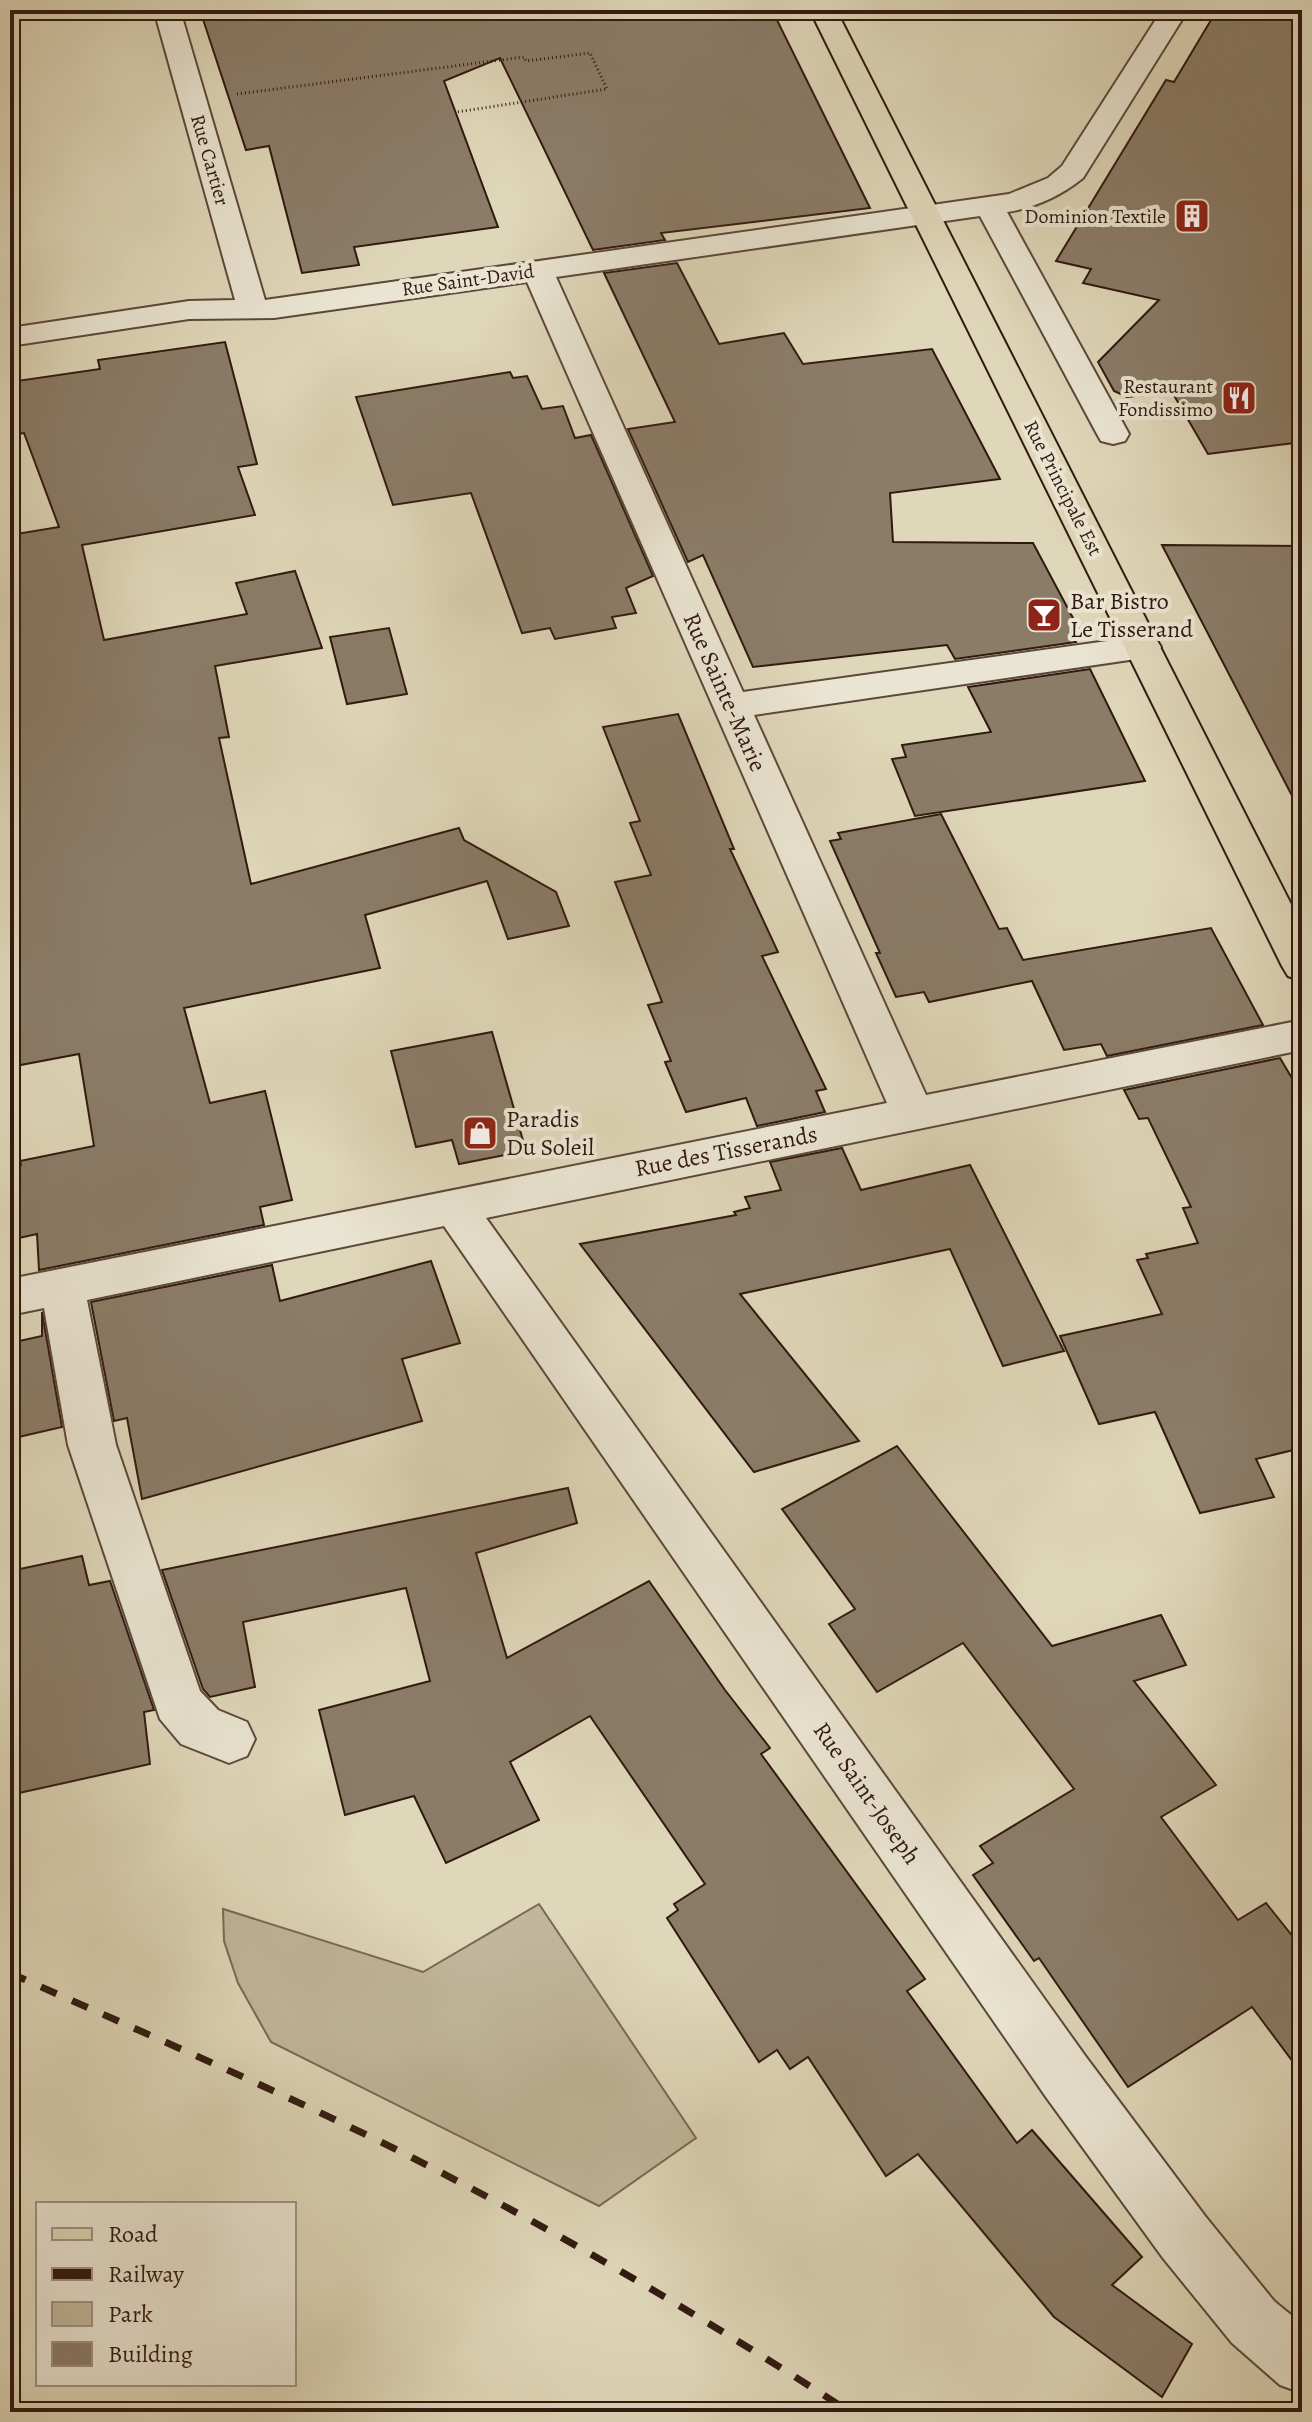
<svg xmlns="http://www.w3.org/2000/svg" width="1312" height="2422" font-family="Alegreya,serif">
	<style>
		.green { fill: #c1b79c; stroke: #796856; stroke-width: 2 }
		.building { fill: #8b7c68; stroke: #311911; stroke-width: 2 }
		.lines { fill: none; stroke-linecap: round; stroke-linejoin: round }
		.minor-casing { stroke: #5c483b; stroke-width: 4 }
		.major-casing { stroke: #311911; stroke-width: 4 }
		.path { stroke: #311911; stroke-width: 3; stroke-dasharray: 1 3; stroke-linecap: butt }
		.minor { fill: #eae5d2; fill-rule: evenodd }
		.major { fill: #dfd7b9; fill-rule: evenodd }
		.rail { stroke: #311911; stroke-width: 7; stroke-dasharray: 17 17; stroke-linecap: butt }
		.labels { text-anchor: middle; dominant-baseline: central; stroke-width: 8; stroke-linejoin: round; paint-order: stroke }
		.far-street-label { font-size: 20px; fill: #311911; stroke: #eae5d2 }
		.far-poi-label { font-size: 20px; fill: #311911; stroke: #eae5d2; text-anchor: end }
		.poi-label { font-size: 24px; fill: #311911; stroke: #eae5d2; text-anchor: start }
		.street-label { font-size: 24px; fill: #311911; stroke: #eae5d2 }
	</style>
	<rect width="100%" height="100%" fill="#dfd7b9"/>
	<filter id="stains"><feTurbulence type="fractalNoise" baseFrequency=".0025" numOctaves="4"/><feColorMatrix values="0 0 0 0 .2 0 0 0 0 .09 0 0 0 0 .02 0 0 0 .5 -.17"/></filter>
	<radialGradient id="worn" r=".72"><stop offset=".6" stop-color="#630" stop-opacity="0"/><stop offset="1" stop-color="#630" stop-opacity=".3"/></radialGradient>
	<path class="green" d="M539,1904L696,2138L599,2206L271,2042L238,1983L224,1941L223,1909L423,1972Z"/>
	<g class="building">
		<path d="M200,10H772L870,208L661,233L665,240L593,250L500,58L444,81L498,227L354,247L359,265L302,273L269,146L246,150Z"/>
		<path d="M1217,10H1302V442L1208,454L1172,392L1127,397L1114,391L1098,362L1159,300L1083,283L1091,269L1056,261L1166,80L1174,82Z"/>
		<path d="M677,263L719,344L784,333L803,364L932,349L1000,479L890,493L893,542L1033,543L1082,635L1073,636L1076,642L955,659L947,645L753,667L703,555L688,562L628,429L675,422L604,273Z"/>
		<path d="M225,342L257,464L238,467L255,515L82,545L104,640L247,614L236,583L295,571L322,648L215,666L229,737L219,738L251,884L459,828L464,840L556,892L569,926L508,939L487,881L365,915L380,968L184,1008L210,1103L265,1091L292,1200L260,1207L264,1225L39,1270L37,1234L10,1240V1167L21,1165L20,1161L94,1146L79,1054L10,1067V535L59,527L24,433L10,435V382L100,369L98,360Z"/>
		<path d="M510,372L513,378L527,376L542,409L563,406L575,438L591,435L653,576L626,588L636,613L612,617L616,628L555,639L550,628L522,633L471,493L393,505L356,397Z"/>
		<path d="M1162,545L1302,546V815Z"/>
		<path d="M389,628L407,694L347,704L330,637Z"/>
		<path d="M1090,669L1145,781L915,816L892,759L906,757L902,745L991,732L968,687Z"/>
		<path d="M678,714L734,849H730L778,952L762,956L826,1089L816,1091L825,1112L757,1126L746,1098L686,1112L665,1062L671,1061L648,1005L662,1002L615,882L651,875L630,823L640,821L603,727Z"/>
		<path d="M941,814L999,929L1007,928L1023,960L1211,928L1263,1025L1107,1056L1101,1044L1064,1050L1032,981L929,1002L924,992L896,997L876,953H880L830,841L841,839L838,833Z"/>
		<path d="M492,1032L526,1151L459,1164L452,1140L416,1147L391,1051Z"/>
		<path d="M1280,1058L1302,1095V1448L1256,1459L1274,1497L1200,1513L1155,1412L1099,1424L1060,1336L1162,1314L1137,1260L1148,1258L1146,1254L1198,1243L1183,1208L1191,1207L1148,1118L1139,1119L1124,1090Z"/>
		<path d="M842,1148L861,1190L970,1165L1064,1351L1003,1366L950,1249L740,1294L859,1441L754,1472L580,1244L736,1215L734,1212L750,1208L745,1197L781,1190L770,1162Z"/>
		<path d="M431,1261L460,1343L402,1359L422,1421L142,1499L127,1418L114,1421L91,1302L272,1265L280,1301Z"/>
		<path d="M42,1312L62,1427L10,1439V1343L42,1336Z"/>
		<path d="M897,1446L1052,1646L1161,1615L1186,1665L1134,1681L1216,1785L1161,1817L1238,1920L1266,1903L1302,1948V2074L1252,2007L1128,2087L1039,1958L1034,1961L973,1875L993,1863L980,1846L1074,1789L963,1643L877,1692L829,1624L855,1609L782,1509Z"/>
		<path d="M568,1488L577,1523L476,1553L507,1658L649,1581L725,1690L770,1748L761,1754L925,1979L907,1991L1017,2143L1032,2130L1142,2257L1112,2285L1192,2344L1162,2397L1054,2317L918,2154L886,2176L808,2057L790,2069L777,2050L759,2062L667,1918L678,1910L674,1904L705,1884L590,1716L510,1762L539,1820L446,1863L414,1796L345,1815L319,1710L430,1681L406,1588L243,1622L255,1687L210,1697L203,1689L162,1570Z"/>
		<path d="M82,1556L89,1585L110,1581L154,1710L144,1712L150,1764L19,1793L16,1758L10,1759V1571Z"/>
	</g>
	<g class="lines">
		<defs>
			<path id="minor" d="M154,10H180L265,300L1009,194L1048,178L1062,166L1162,10H1188L1083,178C1062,195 1035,208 1007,212L1129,434L1125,441L1113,444L1101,441L1097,434L980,216L556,277L743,692L1143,636L1156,639L1161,647L1156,655L1143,658L754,715L926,1095L1302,1020V1050L486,1218L1086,2057L1205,2216L1274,2301L1302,2324V2393L1280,2385L1232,2343L1163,2258L1046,2097L444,1226L87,1300L116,1445L200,1691L218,1710L247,1722L255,1739L247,1756L229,1763L181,1744L160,1719L68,1445L44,1308L10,1315V1279L887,1103L527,282L274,318L189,319L10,346V328L189,301L235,300Z"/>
			<path id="major" d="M810,10H836L1302,926V981L1288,976L1282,966Z"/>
		</defs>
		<use href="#minor" class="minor-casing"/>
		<use href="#major" class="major-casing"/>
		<path class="path" d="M237,94L524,57L526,61L590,53L607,89L457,112"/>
		<use href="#minor" class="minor"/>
		<use href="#major" class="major"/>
		<path class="rail" d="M10,1973C144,2033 280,2091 411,2157C562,2234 708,2320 850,2412"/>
	</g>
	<defs>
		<symbol id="building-square" viewBox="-11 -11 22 22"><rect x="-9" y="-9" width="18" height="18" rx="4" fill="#8f2418" stroke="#eae5d2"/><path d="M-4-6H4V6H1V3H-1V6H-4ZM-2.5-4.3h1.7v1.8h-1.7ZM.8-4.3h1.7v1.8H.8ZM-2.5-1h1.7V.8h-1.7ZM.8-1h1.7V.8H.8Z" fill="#fff"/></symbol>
		<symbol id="restaurant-square" viewBox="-11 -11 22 22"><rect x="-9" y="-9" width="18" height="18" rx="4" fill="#8f2418" stroke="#eae5d2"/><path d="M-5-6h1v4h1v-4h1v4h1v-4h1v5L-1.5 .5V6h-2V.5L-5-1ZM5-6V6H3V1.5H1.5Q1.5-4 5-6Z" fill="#fff"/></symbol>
		<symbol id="bar-square" viewBox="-11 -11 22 22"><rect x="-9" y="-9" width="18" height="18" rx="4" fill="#8f2418" stroke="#eae5d2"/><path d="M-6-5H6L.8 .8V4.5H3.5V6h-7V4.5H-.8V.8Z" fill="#fff"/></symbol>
		<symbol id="shop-square" viewBox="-11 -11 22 22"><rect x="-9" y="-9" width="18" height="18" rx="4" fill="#8f2418" stroke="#eae5d2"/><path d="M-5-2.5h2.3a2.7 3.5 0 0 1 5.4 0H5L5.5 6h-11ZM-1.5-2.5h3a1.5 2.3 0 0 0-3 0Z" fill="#fff"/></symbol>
	</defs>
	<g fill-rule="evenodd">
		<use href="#building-square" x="1172" y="196" width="40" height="40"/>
		<use href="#restaurant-square" x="1219" y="378" width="40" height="40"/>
		<use href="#bar-square" x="1024" y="595" width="40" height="40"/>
		<use href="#shop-square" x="460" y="1113" width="40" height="40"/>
	</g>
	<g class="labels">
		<g class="far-street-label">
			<text transform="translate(210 160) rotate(74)">Rue Cartier</text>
			<text transform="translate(468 280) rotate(-8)">Rue Saint-David</text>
			<text transform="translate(1063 488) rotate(63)">Rue Principale Est</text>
		</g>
		<g class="far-poi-label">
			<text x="1166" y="216">Dominion Textile</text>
			<text x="1213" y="386">Restaurant<tspan x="1213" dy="23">Fondissimo</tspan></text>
		</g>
		<g class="poi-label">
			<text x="1070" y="601">Bar Bistro<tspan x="1070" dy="28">Le Tisserand</tspan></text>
			<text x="506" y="1119">Paradis<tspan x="506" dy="28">Du Soleil</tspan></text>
		</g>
		<g class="street-label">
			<text transform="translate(725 692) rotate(66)">Rue Sainte-Marie</text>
			<text transform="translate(726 1151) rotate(-11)">Rue des Tisserands</text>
			<text transform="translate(867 1793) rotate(55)">Rue Saint-Joseph</text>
		</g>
	</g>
	<rect width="1312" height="2422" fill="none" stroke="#dfd7b9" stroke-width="40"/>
	<rect x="12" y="12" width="1288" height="2398" fill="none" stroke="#311911" stroke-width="4"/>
	<rect x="20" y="20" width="1272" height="2382" fill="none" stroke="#311911" stroke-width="2"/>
	<rect x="36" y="2202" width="260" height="184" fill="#eae5d2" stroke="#a09385" stroke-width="2"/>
	<rect x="52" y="2228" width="40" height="12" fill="#dfd7b9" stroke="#a09385" stroke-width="2"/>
	<text x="108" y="2242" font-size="24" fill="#311911">Road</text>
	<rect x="52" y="2268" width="40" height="12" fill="#311911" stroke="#a09385" stroke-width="2"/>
	<text x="108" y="2282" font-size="24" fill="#311911">Railway</text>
	<rect x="52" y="2302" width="40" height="24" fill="#c1b79c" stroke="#a09385" stroke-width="2"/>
	<text x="108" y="2322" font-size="24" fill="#311911">Park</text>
	<rect x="52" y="2342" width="40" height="24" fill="#8b7c68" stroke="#a09385" stroke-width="2"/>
	<text x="108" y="2362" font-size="24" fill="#311911">Building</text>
	<rect width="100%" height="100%" filter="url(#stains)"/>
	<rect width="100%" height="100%" fill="url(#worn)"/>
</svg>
